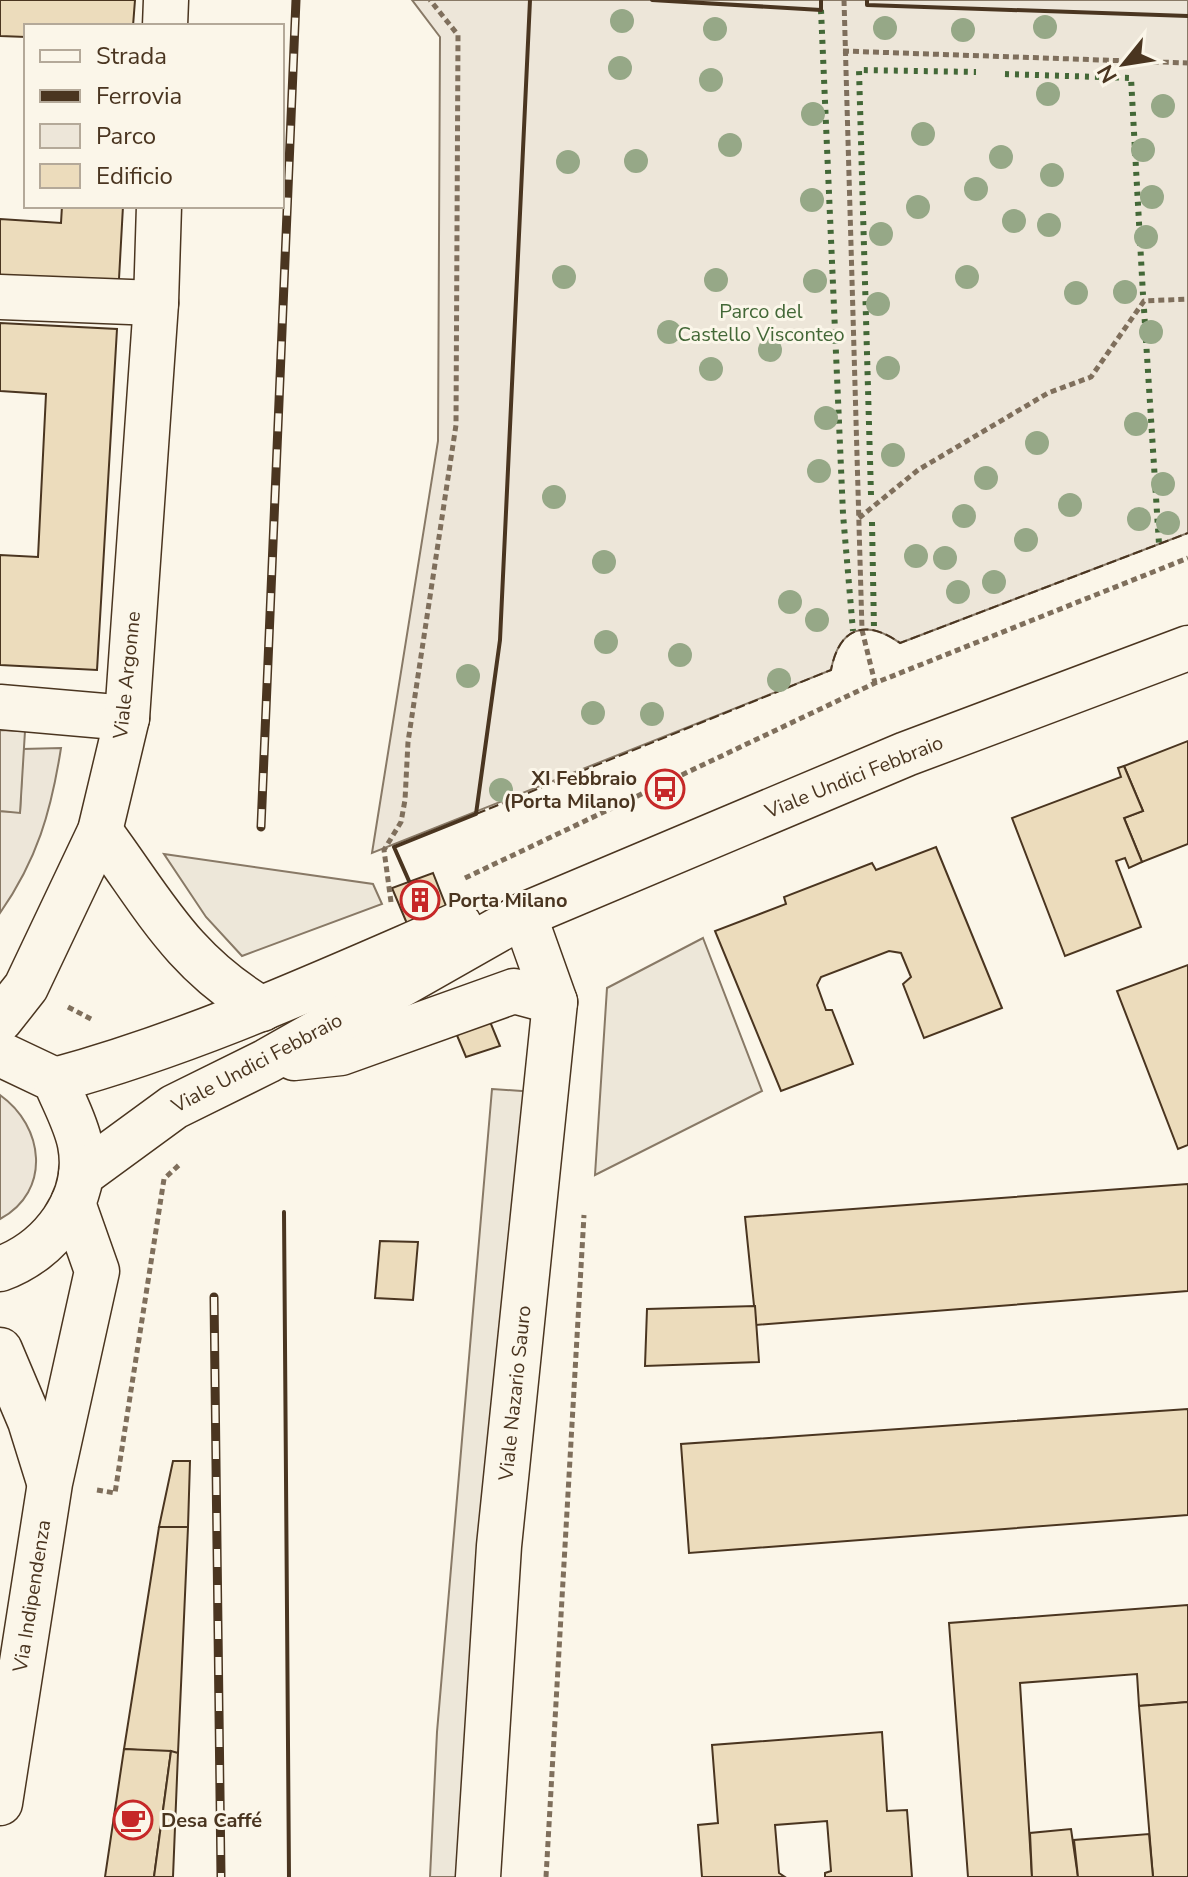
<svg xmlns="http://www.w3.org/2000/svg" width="1188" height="1877" font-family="'Nunito Sans',sans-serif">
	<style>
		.green { fill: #ede6d9; stroke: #887966; stroke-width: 2 }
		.parking { fill: #ede7d9; stroke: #887966; stroke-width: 2 }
		.building { fill: #ecdcbc; stroke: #4a3520; stroke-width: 2 }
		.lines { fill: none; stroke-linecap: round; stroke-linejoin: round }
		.minor-casing { stroke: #4a3520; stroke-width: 47 }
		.path { stroke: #7f6f5c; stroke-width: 5; stroke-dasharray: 6 4; stroke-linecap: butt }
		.minor { stroke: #fbf6e9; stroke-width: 44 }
		.rail-casing { stroke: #4a3520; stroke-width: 9 }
		.rail { stroke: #fbf6e9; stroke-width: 6; stroke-dasharray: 18; stroke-linecap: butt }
		.hedge { stroke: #436837; stroke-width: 6; stroke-dasharray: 4 6; stroke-linecap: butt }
		.fence { stroke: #4a3520; stroke-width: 2; stroke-dasharray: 10 4; stroke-linecap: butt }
		.wall { stroke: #4a3520; stroke-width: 4 }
		.tree { fill: #96a887 }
		.labels { text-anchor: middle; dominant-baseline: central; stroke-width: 6; stroke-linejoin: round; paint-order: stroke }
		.park-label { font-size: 20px; fill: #436837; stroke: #fbf6e9 }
		.street-label { font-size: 20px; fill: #4a3520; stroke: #fbf6e9 }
		.poi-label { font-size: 20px; font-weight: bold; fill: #4a3520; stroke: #fbf6e9; text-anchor: start }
	</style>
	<rect width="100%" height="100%" fill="#fbf6e9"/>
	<g class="green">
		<path d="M412,0H1188V533L900,643C865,618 839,628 831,670L372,853L438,441L440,37Z"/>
		<path d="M61,748C51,812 37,860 0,913V811L20,812L23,749Z"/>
		<path d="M0,1095C44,1126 52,1191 0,1219Z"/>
	</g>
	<g class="parking">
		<path d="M0,730L25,731L20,813L0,811Z"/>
		<path d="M164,854L373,884L382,904L242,956L206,917Z"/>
		<path d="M703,938L762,1091L595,1175L607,988Z"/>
		<path d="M492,1089L535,1092L480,1877H430L437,1732Z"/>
	</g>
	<g class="building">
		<path d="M0,0H135L133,26H26V37L0,36Z"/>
		<path d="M62,206H123L118,297L0,291V219L61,223Z"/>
		<path d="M0,323L117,329L97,670L0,665V555L38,557L46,394L0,391Z"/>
		<path d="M1188,741V844L1142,862L1124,818L1143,811L1124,766Z"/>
		<path d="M1124,766L1143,811L1124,818L1142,862L1129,868L1125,858L1116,861L1141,927L1065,956L1012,818L1121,777L1118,768Z"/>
		<path d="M936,847L1002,1008L924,1038L903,984L911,977L901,953L889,951L821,977L817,985L826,1010H832L853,1064L781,1091L715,931L786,904L784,897L872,863L876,870Z"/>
		<path d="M433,873L448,911L408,926L392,888Z"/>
		<path d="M1188,965V1145L1178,1149L1117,991Z"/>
		<path d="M484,1007L500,1046L466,1057L451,1021Z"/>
		<path d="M1188,1184V1291L756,1325L745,1217Z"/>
		<path d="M380,1241L418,1242L413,1300L375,1298Z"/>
		<path d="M755,1306L759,1362L645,1366L647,1309Z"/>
		<path d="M1188,1409V1515L689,1553L681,1444Z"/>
		<path d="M173,1461H190L188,1527H159Z"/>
		<path d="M159,1527H188L178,1753L124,1749Z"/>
		<path d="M1188,1605V1702L1139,1706L1137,1674L1020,1683L1032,1877H968L949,1623Z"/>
		<path d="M1188,1702V1877H1153L1139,1706Z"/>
		<path d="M882,1732L887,1811L907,1810L912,1877H825V1873L831,1871L827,1821L775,1825L779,1873L785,1877H702L698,1825L718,1823L712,1745Z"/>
		<path d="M124,1749L171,1751L154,1877H105Z"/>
		<path d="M171,1751L178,1753L173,1877H154Z"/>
		<path d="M1071,1829L1078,1877H1032L1030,1833Z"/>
		<path d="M1149,1834L1153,1877H1078L1074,1840Z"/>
	</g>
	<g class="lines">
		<defs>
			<g id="minor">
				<path d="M165,26L166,0"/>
				<path d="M0,297L156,303"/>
				<path d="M0,707L127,718"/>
				<path d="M100,831C154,904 181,961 262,1009"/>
				<path d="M0,1020L26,987L100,831L127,718L156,303L159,206"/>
				<path d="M0,1054L55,1080C63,1100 76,1123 80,1144C91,1200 50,1251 0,1269"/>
				<path d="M294,1058L341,1053L514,991L555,1002"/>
				<path d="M55,1080C195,1042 327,981 459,924"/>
				<path d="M81,1175L174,1107L267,1061L524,915L906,754L1188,648"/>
				<path d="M0,1350L30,1421L49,1482"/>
				<path d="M0,1803L50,1483L97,1271L73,1203"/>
				<path d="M478,1877L499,1546L555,1002L524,915"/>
			</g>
		</defs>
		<use href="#minor" class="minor-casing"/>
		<g class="path">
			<path d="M844,0L862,630L875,683"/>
			<path d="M843,51L1188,63"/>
			<path d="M859,518L918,470L1048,393L1091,377L1144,301L1188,299"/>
			<path d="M465,878L875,683L1188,558"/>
			<path d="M391,902L384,850L401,822L405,800L408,742L456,425L458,35L430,0"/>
			<path d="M68,1007L91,1019"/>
			<path d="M97,1490L115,1493L164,1179L180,1164"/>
			<path d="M546,1877L584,1215"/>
		</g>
		<use href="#minor" class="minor"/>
		<defs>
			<g id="rail">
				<path d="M261,827L296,0"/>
				<path d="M214,1297L221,1877"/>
			</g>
		</defs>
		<use href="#rail" class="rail-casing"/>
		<use href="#rail" class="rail"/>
		<g class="hedge">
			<path d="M821,10L843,514L853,631"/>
			<path d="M1005,74L1131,78L1143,295"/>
			<path d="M1144,309L1159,544"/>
			<path d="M871,495L859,70L976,72"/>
			<path d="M872,522L874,629"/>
		</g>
		<path class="fence" d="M476,814L831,670C839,628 865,618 900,643L1188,533"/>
		<g class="wall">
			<path d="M652,0L821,10V0"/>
			<path d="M867,0V5L1188,16"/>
			<path d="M409,881L394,847L476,814L500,640L530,0"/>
			<path d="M284,1212L289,1877"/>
		</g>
	</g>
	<g class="tree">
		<circle cx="622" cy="21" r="12"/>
		<circle cx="1045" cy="27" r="12"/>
		<circle cx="885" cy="28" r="12"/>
		<circle cx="715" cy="29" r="12"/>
		<circle cx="963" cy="30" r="12"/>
		<circle cx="620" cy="68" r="12"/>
		<circle cx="711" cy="80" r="12"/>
		<circle cx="1048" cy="94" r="12"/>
		<circle cx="1163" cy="106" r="12"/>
		<circle cx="813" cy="114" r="12"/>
		<circle cx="923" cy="134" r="12"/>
		<circle cx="730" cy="145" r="12"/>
		<circle cx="1143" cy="150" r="12"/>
		<circle cx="1001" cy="157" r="12"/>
		<circle cx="636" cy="161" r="12"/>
		<circle cx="568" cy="162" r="12"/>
		<circle cx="1052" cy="175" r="12"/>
		<circle cx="976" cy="189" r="12"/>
		<circle cx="1152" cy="197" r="12"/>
		<circle cx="812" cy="200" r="12"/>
		<circle cx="918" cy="207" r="12"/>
		<circle cx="1014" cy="221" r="12"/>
		<circle cx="1049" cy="225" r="12"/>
		<circle cx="881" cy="234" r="12"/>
		<circle cx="1146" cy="237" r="12"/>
		<circle cx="564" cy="277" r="12"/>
		<circle cx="967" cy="277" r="12"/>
		<circle cx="716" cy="280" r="12"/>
		<circle cx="815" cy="281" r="12"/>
		<circle cx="1125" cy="292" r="12"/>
		<circle cx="1076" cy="293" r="12"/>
		<circle cx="878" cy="304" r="12"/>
		<circle cx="669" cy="332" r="12"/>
		<circle cx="1151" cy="332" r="12"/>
		<circle cx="770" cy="350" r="12"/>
		<circle cx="888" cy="368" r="12"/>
		<circle cx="711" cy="369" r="12"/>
		<circle cx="826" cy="418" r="12"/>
		<circle cx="1136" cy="424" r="12"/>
		<circle cx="1037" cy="443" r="12"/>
		<circle cx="893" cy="455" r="12"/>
		<circle cx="819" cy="471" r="12"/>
		<circle cx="986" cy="478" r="12"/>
		<circle cx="1163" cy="484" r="12"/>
		<circle cx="554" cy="497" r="12"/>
		<circle cx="1070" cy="505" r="12"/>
		<circle cx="964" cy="516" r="12"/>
		<circle cx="1139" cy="519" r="12"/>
		<circle cx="1168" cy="523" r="12"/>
		<circle cx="1026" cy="540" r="12"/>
		<circle cx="916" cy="556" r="12"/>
		<circle cx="945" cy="558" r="12"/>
		<circle cx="604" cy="562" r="12"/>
		<circle cx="994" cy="582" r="12"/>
		<circle cx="958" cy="592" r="12"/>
		<circle cx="790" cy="602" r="12"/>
		<circle cx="817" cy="620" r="12"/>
		<circle cx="606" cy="642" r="12"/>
		<circle cx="680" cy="655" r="12"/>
		<circle cx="468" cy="676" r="12"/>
		<circle cx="779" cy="680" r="12"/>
		<circle cx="593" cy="713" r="12"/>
		<circle cx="652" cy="714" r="12"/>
		<circle cx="501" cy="790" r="12"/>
	</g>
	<defs>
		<symbol id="bus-ring" viewBox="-11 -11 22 22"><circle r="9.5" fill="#fbf6e9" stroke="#c62828" stroke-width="1.5"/><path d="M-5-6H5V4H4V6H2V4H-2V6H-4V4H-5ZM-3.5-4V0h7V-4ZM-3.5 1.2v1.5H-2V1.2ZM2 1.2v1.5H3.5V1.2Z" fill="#c62828"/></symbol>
		<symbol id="building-ring" viewBox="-11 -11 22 22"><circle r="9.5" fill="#fbf6e9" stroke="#c62828" stroke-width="1.5"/><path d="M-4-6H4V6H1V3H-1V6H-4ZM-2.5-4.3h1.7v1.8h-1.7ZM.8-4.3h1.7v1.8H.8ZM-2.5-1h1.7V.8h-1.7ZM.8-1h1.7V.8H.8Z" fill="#c62828"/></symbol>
		<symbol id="cafe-ring" viewBox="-11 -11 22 22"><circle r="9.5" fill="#fbf6e9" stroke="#c62828" stroke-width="1.5"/><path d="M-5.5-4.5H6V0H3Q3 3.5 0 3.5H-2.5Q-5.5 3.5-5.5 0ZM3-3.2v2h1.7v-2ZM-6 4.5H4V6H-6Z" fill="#c62828"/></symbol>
	</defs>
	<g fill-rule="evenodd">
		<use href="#bus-ring" x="643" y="767" width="44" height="44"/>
		<use href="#building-ring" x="398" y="878" width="44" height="44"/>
		<use href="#cafe-ring" x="111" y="1798" width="44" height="44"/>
	</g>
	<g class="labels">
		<g class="park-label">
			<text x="761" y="311">Parco del<tspan x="761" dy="23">Castello Visconteo</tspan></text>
		</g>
		<g class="street-label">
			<text transform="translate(127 675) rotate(-84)">Viale Argonne</text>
			<text transform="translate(854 777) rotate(-22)">Viale Undici Febbraio</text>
			<text transform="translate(257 1063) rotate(-28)">Viale Undici Febbraio</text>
			<text transform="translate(515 1393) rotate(-84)">Viale Nazario Sauro</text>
			<text transform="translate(32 1596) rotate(-81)">Via Indipendenza</text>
		</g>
		<g class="poi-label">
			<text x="637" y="778" text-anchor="end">XI Febbraio<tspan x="637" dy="23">(Porta Milano)</tspan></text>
			<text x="448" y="900">Porta Milano</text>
			<text x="161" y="1820">Desa Caffé</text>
		</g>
	</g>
	<rect x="24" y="24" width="260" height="184" fill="#fbf6e9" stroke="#b4a999" stroke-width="2"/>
	<rect x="40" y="50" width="40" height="12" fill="#fbf6e9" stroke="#b4a999" stroke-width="2"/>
	<text x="96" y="64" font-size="24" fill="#4a3520">Strada</text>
	<rect x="40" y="90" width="40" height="12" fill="#4a3520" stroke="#b4a999" stroke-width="2"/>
	<text x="96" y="104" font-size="24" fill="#4a3520">Ferrovia</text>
	<rect x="40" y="124" width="40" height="24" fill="#ede6d9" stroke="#b4a999" stroke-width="2"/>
	<text x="96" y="144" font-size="24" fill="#4a3520">Parco</text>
	<rect x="40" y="164" width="40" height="24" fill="#ecdcbc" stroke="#b4a999" stroke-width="2"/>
	<text x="96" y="184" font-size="24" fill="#4a3520">Edificio</text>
	<g transform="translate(1124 64) rotate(240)" stroke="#fbf6e9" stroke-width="6" paint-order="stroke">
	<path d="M0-6L14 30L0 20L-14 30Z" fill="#4a3520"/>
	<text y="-12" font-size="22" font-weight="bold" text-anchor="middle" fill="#4a3520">N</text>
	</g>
</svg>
